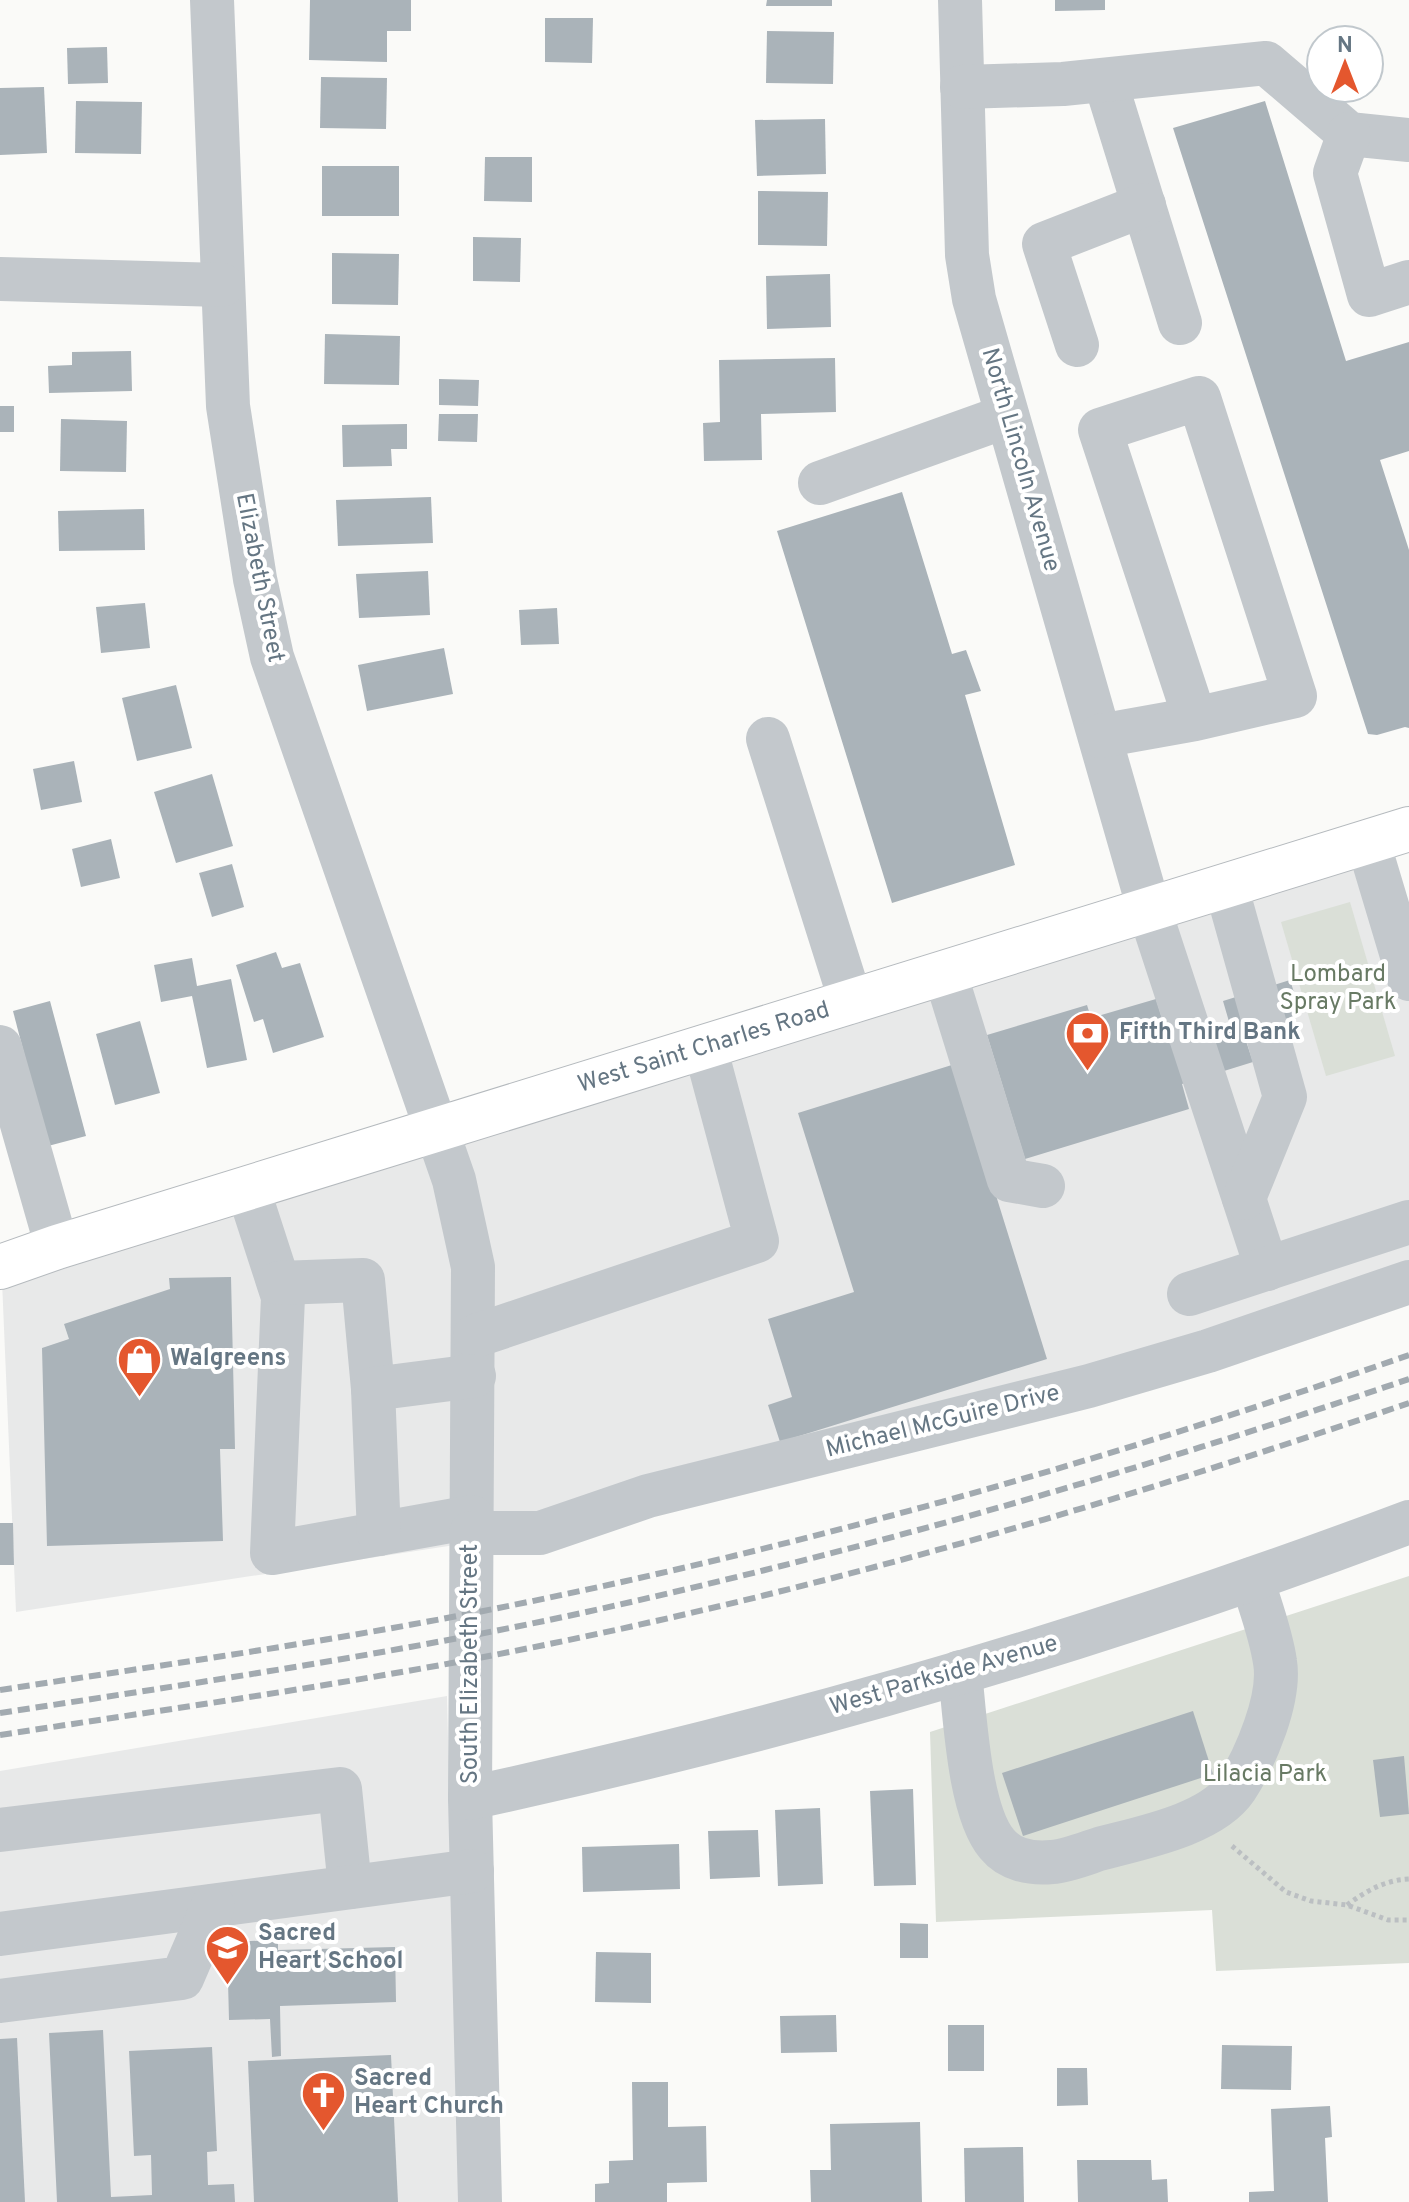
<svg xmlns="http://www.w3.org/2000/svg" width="1409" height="2202" font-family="Overpass,sans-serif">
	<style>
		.built { fill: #e8e9e9 }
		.green { fill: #dadfd7 }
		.building { fill: #aab3b9 }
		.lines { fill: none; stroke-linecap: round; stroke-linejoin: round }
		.major-casing { stroke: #b5babe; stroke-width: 46 }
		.path { stroke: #bbbfc2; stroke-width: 5; stroke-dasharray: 4 4; stroke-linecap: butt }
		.minor { stroke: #c3c8cc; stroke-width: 44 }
		.major { stroke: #fff; stroke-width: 44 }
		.rail { stroke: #a2aab0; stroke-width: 6; stroke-dasharray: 12 6; stroke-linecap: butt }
		.labels { text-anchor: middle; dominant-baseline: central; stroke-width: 8; stroke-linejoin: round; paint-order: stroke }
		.street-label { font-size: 24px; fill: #657683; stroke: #fff }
		.park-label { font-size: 24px; fill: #687a64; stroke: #fff }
		.poi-label { font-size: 24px; font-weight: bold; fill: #657683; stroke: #fff; text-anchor: start }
	</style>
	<rect width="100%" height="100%" fill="#fafaf8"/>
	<g class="built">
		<path d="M1381,853L1409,943V1262L1231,1332L542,1522L490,1521L455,1140Z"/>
		<path d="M423,1152L459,1266L455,1545L16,1612L2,1281Z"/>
		<path d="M447,1696L459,2202H0V1771Z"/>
	</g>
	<g class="green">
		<path d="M1350,902L1395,1056L1326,1076L1281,922Z"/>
		<path d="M1409,1576V1963L1216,1971L1212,1910L936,1922L930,1732Z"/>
	</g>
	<g class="building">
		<path d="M310,0H411V31H387V62L309,60Z"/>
		<path d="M767,0H832V6H766Z"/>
		<path d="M1055,0H1105V10L1055,11Z"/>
		<path d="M545,18H593L592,63L545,62Z"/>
		<path d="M767,31L834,32L833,84L766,83Z"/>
		<path d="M107,47L108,83L68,84L67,48Z"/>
		<path d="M321,77L387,78L386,129L320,128Z"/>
		<path d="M44,87L47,153L0,155V88Z"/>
		<path d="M76,101L142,102L141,154L75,153Z"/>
		<path d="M1265,101L1346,361L1409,342V451L1380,460L1409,550V728L1405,727L1377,735L1368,734L1173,128Z"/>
		<path d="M825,119L826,174L757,176L755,120Z"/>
		<path d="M485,157H532V202L484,201Z"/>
		<rect x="322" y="166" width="77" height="50"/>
		<path d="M758,191L828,192L827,246L758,245Z"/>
		<path d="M473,237L521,238L520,282L473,281Z"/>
		<path d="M332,253L399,254L398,305L332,304Z"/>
		<path d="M830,274L831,327L767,329L766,276Z"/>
		<path d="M325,334L400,336L399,385L324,384Z"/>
		<path d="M131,351L132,391L49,393L48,366L72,365V352Z"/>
		<path d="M835,358L836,412L761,414L762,460L704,461L703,423L720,422L719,360Z"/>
		<path d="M439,379L479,380L478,406L439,405Z"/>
		<rect x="0" y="406" width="14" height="26"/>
		<path d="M439,414H478L477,442L438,441Z"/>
		<path d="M61,419L127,421L126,472L60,471Z"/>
		<path d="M407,424V449H391L392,466L343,467L342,425Z"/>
		<path d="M902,492L952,654L966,650L981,691L965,695L1015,865L892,903L777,531Z"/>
		<path d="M431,497L433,543L338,546L336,500Z"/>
		<path d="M144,509L145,550L59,551L58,511Z"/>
		<path d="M428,571L430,615L359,618L356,574Z"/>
		<path d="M145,603L150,648L101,653L96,607Z"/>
		<path d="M557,608L559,644L521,645L519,610Z"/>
		<path d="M444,648L453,694L367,711L358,665Z"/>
		<path d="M176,685L192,748L137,761L122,698Z"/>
		<path d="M74,761L82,802L41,810L33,769Z"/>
		<path d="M212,774L233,846L176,863L154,792Z"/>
		<path d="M111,839L120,878L81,887L72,849Z"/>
		<path d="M232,864L244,907L212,917L199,873Z"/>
		<path d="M276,952L282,968L300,963L324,1037L273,1053L263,1019L254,1022L236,965Z"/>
		<path d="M192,958L197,986L231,979L247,1060L207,1068L192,996L161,1002L154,965Z"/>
		<path d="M1290,980L1301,1014L1243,1032L1253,1062L1182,1084L1189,1109L1025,1159L987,1035L1087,1005L1091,1018L1156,999L1170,1044L1230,1025L1223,1001Z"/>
		<path d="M50,1001L86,1136L48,1146L13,1011Z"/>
		<path d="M140,1021L160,1093L115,1105L96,1034Z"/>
		<path d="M955,1064L1047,1359L780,1442L768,1405L792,1397L768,1319L854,1292L798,1113Z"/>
		<path d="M231,1277L235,1449H220L223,1541L47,1546L42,1348L69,1339L64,1324L170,1289L169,1278Z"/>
		<path d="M0,1523H13L14,1565H0Z"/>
		<path d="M1193,1711L1213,1774L1023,1836L1002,1773Z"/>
		<path d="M1404,1756L1409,1814L1380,1817L1373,1760Z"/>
		<path d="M913,1789L916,1885L874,1886L870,1791Z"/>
		<path d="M820,1808L823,1884L778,1886L775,1810Z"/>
		<path d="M758,1830L760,1877L710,1879L708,1831Z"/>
		<path d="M679,1844L680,1889L583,1892L582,1847Z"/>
		<path d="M900,1923L928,1924V1958H900Z"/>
		<path d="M278,1940V1950L395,1947L396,2002L280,2006L281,2056L272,2057L270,2019L229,2020L227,1942Z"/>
		<path d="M596,1952L651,1953V2003L595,2002Z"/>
		<path d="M836,2015L837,2052L781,2053L780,2016Z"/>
		<rect x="948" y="2025" width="36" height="46"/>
		<path d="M103,2030L111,2197L152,2195L151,2155L134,2156L129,2051L212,2047L217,2151L207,2152L208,2185L234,2184L235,2202H57L49,2033Z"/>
		<path d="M17,2038L25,2202H0V2039Z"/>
		<path d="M1222,2045L1292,2046L1291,2090L1221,2089Z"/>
		<path d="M391,2055L398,2202H254L248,2061Z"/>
		<path d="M1057,2068H1087L1088,2105L1057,2106Z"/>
		<path d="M632,2082H668V2127L706,2126L707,2182L667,2183V2202H595V2184L609,2183V2161L633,2160Z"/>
		<path d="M1330,2106L1332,2137L1325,2138L1328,2202H1249V2192L1274,2191L1271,2109Z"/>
		<path d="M920,2122L922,2202H811L810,2170H831L830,2124Z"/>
		<path d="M1023,2147L1024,2202H965L964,2148Z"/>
		<path d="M1077,2160H1151L1152,2180L1167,2179L1168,2202H1078Z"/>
	</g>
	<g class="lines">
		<defs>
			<path id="major" d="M0,1267L57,1247L1409,829"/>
		</defs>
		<use href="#major" class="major-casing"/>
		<g class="path">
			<path d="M1232,1846L1286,1892L1311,1901L1347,1905L1388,1920H1409"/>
			<path d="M1347,1905C1366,1891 1385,1880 1409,1879"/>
		</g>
		<g class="minor">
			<path d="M212,0L228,406L255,579L272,657L454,1180L473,1267L470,1798L480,2202"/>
			<path d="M960,0L967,255L974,299L1149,909L1267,1269"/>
			<path d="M1105,80L1180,323"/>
			<path d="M962,87L1063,84L1266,63L1349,134L1409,140"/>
			<path d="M1349,134L1335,173L1369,295L1409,282"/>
			<path d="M0,279L222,285"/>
			<path d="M1077,345L1044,244L1144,205"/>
			<path d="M820,483L1007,416"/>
			<path d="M1100,736L1195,719L1295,696L1199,398L1100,430L1195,719"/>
			<path d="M768,739L851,1002"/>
			<path d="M1368,842L1409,979"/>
			<path d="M1226,886L1285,1097L1244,1198"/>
			<path d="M945,973L1009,1180L1043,1186"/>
			<path d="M0,1047L57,1247"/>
			<path d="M248,1189L283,1297L272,1553L472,1517"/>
			<path d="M279,1283L363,1280L373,1389"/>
			<path d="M1189,1294L1409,1222"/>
			<path d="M475,1336L757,1241L705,1047"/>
			<path d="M471,1533H540L648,1496L1089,1386L1208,1351L1409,1282"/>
			<path d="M379,1534L373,1389L474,1376"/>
			<path d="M960,1672C965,1716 969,1811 997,1844C1010,1860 1031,1864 1052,1862C1067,1861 1084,1854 1099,1849C1140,1838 1211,1825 1236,1788C1256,1757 1281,1698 1275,1662C1271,1634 1260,1606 1252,1579"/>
			<path d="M470,1798C789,1729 1104,1637 1409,1522"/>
			<path d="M0,1830L340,1789L350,1887"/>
			<path d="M0,1934L472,1871"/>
			<path d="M0,2001L182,1978L213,1906"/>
		</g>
		<use href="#major" class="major"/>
		<g class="rail">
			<path d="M0,1690C156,1666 313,1644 468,1614C787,1552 1103,1462 1409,1355"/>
			<path d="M0,1713C190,1684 380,1656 568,1616C853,1554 1133,1473 1409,1379"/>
			<path d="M0,1735C156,1711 313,1689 468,1660C787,1600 1102,1508 1409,1403"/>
		</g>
	</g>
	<defs>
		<symbol id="bank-pin" viewBox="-11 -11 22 30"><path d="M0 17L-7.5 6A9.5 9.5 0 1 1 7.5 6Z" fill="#e4572e" stroke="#fff"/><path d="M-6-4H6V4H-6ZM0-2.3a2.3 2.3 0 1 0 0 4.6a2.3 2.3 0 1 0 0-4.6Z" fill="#fff"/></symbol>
		<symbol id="shop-pin" viewBox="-11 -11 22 30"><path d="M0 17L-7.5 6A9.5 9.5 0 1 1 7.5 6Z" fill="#e4572e" stroke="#fff"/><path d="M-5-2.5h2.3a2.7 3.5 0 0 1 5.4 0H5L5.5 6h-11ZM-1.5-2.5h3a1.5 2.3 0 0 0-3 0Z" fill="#fff"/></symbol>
		<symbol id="school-pin" viewBox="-11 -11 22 30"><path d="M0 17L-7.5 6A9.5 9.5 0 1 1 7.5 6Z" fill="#e4572e" stroke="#fff"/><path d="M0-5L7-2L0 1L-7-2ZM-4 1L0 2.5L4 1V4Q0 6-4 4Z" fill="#fff"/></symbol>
		<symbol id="church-pin" viewBox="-11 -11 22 30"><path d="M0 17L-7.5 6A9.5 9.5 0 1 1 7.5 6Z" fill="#e4572e" stroke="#fff"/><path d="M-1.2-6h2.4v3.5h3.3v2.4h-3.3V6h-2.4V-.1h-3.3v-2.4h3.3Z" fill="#fff"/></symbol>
	</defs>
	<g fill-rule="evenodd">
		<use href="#bank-pin" x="1062" y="1008" width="51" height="69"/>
		<use href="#shop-pin" x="114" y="1334" width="51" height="69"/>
		<use href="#school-pin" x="202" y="1922" width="51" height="69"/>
		<use href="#church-pin" x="298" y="2068" width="51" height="69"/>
	</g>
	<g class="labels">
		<g class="street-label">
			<text transform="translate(1020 460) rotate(74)">North Lincoln Avenue</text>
			<text transform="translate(259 578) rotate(79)">Elizabeth Street</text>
			<text transform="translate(704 1048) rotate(-17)">West Saint Charles Road</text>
			<text transform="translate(943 1422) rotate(-14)">Michael McGuire Drive</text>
			<text transform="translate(471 1664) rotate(-90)">South Elizabeth Street</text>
			<text transform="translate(944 1676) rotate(-16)">West Parkside Avenue</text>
		</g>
		<g class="park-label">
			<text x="1338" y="975">Lombard<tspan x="1338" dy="28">Spray Park</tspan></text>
			<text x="1265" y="1775">Lilacia Park</text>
		</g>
		<g class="poi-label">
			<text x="1119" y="1033">Fifth Third Bank</text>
			<text x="170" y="1359">Walgreens</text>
			<text x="258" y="1934">Sacred<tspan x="258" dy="28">Heart School</tspan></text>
			<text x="354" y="2079">Sacred<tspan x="354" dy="28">Heart Church</tspan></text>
		</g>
	</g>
	<g transform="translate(1345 64)"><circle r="38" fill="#ffffff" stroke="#c1c8cd" stroke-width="2"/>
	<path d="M0-6L14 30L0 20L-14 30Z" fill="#e4572e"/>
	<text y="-12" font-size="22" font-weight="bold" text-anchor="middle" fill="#657683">N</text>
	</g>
</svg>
